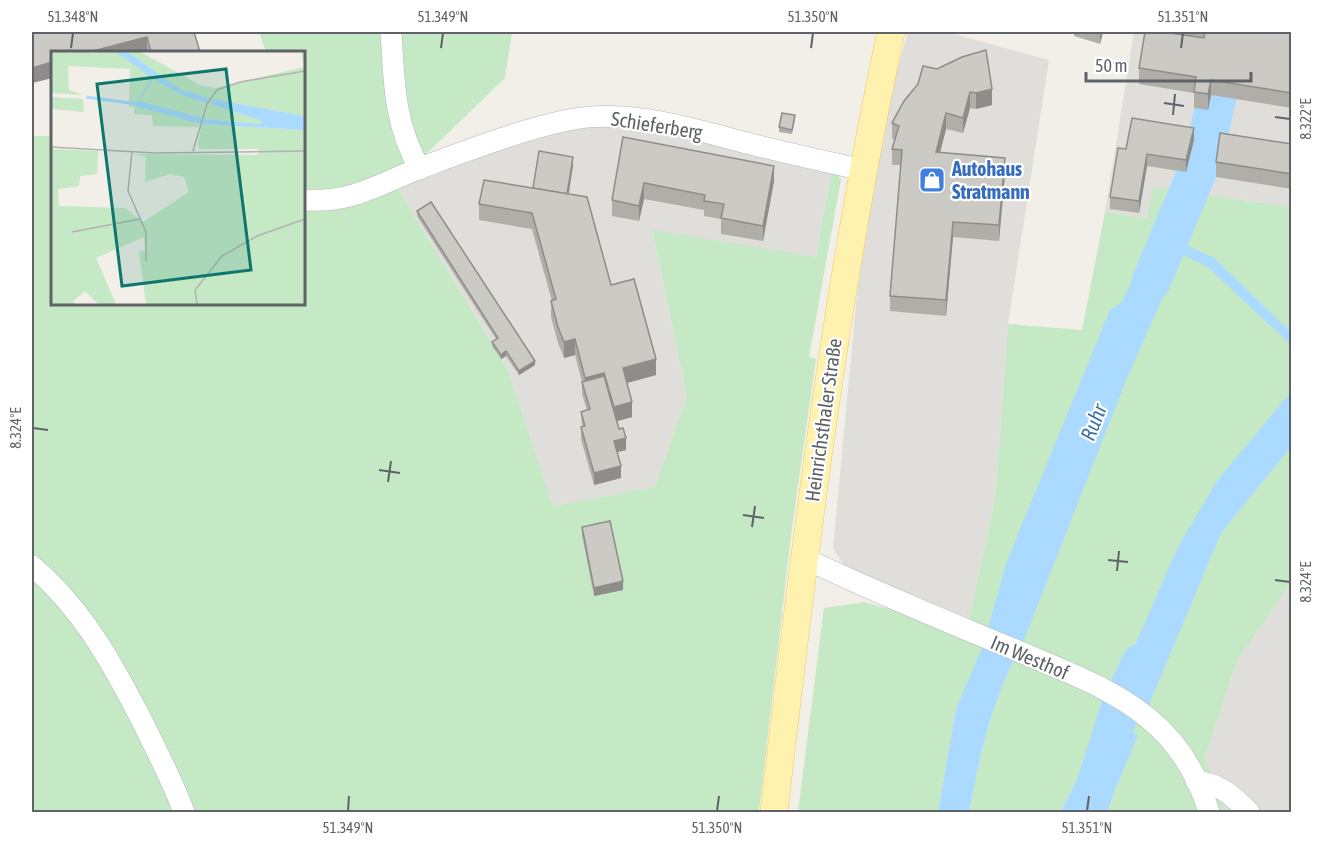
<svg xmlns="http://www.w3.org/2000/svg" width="1323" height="844" font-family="'Asap Condensed',sans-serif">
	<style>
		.industrial { fill: #e0deda }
		.green { fill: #c5e8c5 }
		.water { fill: #aadaff }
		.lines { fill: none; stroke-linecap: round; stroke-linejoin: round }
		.river { stroke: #aadaff; stroke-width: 39 }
		.minor-casing { stroke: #b5b8bc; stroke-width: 22 }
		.major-casing { stroke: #f2c960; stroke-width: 28 }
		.minor { stroke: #fff; stroke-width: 21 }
		.major { stroke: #fff2af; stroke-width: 27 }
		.wall { fill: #afaea9 }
		.shaded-wall { fill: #8f8d8a }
		.building { fill: #cccac5; stroke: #8f8d8a; stroke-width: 1.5 }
		.ticks { fill: none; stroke: #5f6368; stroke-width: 2 }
		.labels { text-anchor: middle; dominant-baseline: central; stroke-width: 4.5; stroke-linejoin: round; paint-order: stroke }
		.street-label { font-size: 20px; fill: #5f6368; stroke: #fff }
		.shop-label { font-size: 20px; font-weight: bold; fill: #366cbe; stroke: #fff; text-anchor: start }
		.water-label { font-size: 21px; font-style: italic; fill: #4174aa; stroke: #fff }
		.inset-river { fill: none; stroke: #aadaff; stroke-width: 3 }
		.inset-road { fill: none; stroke: #b3b3b1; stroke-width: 1.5 }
		.view { fill: #0f766e; fill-opacity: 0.15; stroke: #0f766e; stroke-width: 3 }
		.inset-edge { fill: none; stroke: #5f6368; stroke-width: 3 }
		.neatline { fill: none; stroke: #5f6368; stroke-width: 2 }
		.ticks-label { font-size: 15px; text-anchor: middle; fill: #5f6368 }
	</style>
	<rect width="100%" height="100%" fill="#f1efe8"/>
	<g class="industrial">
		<path d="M908,32H946L1049,60L1008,324L995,501L969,618L845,567L833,548L869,169Z"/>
		<path d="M1134,32H1291V207L1154,187L1147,218L1105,212Z"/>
		<path d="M579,121L670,129L832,168L816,257L652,231L687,396L655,487L553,506L508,370L395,184Z"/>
		<path d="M1291,582V812H1225L1205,758L1236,663Z"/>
	</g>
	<g class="green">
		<path d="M259,32H512L505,78L395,184L508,370L553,506L655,487L687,396L652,230L816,257L832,168L841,179L809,357L816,359L792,527L759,812H32V136H52V303H303V52H266Z"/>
		<path d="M1153,187L1291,207V582L1236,663L1205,758L1225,812H1106L1138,735L1105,721L1061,812H969C980,756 989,710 1015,658L956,709L938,812H798L824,608L864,602L950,626L1031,657L969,618L995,501L1008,324L1082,330L1105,212L1147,218Z"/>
	</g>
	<g class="water">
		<path d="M1155,228L1188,241L1186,245L1214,258L1291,332V345L1209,268L1182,254L1127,378L1020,650L986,635L1007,561L1110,310L1122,302Z"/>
		<path d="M1291,392V447L1221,533L1148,707L1115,691L1178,547L1217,481Z"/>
		<path d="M984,643L1015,658C989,710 980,756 969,812H938L956,709Z"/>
		<path d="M1105,721L1138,735L1106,812H1061Z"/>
	</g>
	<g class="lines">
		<g class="river">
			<path d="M1151,282L1203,158L1232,32"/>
			<path d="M1087,812L1122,703L1141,663"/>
		</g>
		<defs>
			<g id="minor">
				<path d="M391,32C394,81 394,125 420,169"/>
				<path d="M303,200C353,203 377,185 420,168C466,151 520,130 568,120C628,108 689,128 747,143C786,153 824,161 863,170"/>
				<path d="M804,558C874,592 946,621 1018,651C1061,670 1111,687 1148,718C1178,742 1198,776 1209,812"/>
				<path d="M32,566C83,609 114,666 144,725C158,754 173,782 184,812"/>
				<path d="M1196,781C1221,784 1233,796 1249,812"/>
			</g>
			<path id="major" d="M774,812C804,551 836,289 891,32"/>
		</defs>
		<use href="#minor" class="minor-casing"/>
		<use href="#major" class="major-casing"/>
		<use href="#minor" class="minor"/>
		<use href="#major" class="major"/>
	</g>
	<g class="wall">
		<path d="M32,32H194L200,52H52V78L32,83Z"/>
		<path d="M1074,32H1103L1100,44L1074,36Z"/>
		<path d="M1180,32H1292V108L1211,95L1208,110L1194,108V93L1139,84V68L1180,34Z"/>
		<path d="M986,50L992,105L976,109L970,108L963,133L946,129L940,153L1005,174L999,241L953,237L946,316L890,311V296L901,165H892V149L895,140L892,139V123L937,69Z"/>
		<path d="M795,120L792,134L779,132V127Z"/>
		<path d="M623,137L774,181L763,241L721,234V219L704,216V210L644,199L639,221L612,216V200Z"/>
		<path d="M1194,140L1186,172L1147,166L1139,213L1110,209V197L1126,149Z"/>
		<path d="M1292,144V189L1216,177V162Z"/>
		<path d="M573,165L569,194L611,285L656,375L627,383L632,417L617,421L626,450L617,452L621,478L594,485L581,439V427H582L581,412L587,410L582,394V382L575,355L564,358L558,343L551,317V301H552L532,229L479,220V204L533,188Z"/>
		<path d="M417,211L535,365L519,375L506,356L501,359L492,346V342L496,339L417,216Z"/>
		<path d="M582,527L623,590L594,596L582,535Z"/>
	</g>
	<g class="shaded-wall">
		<path d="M1100,32H1103L1100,44Z"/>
		<path d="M147,37V52H89Z"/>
		<path d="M52,62V78L32,83V68Z"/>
		<path d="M1211,80V95L1208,110V94Z"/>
		<path d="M992,89V105L976,109V93Z"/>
		<path d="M970,92V108L963,133V118Z"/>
		<path d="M946,113V129L936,168V152Z"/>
		<path d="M1194,128V140L1186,172V160Z"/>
		<path d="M1147,154V166L1139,213V201Z"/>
		<path d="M573,157V165L567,204V196Z"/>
		<path d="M1005,158V174L999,241V225Z"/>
		<path d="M774,166V181L763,241V226Z"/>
		<path d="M644,183V199L639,221V206Z"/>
		<path d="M953,222V237L946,316V300Z"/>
		<path d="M575,339V355L564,358V342Z"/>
		<path d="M506,351V356L501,359V355Z"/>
		<path d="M656,359V375L623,384V368Z"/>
		<path d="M535,361V365L519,375V371Z"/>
		<path d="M604,373V388L585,394V378Z"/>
		<path d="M632,402V417L614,422V407Z"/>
		<path d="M626,438V450L614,453V441Z"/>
		<path d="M621,466V478L594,485V473Z"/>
		<path d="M623,581V590L594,596V588Z"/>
	</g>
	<g class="building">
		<path d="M32,32H194L200,52H151L147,37L89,52H52V62L32,68Z"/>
		<path d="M1145,32H1163L1204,38L1205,32H1292V93L1211,80L1208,94L1194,92L1196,77L1139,68Z"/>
		<path d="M986,50L992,89L976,93L970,92L963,118L946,113L936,152L1005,158L999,225L953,222L946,300L890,296L902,150L892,149L899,126L892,123L904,101L918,84L923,66L937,69L962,57Z"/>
		<path d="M782,113L795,115L792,130L779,127Z"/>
		<path d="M1132,118L1194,128L1186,160L1147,154L1139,201L1110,197L1118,148L1126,149Z"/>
		<path d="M1220,133L1292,144V174L1216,162Z"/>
		<path d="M623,137L774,166L763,226L721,218L724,204L704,201L705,195L644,183L639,206L612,200Z"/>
		<path d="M539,151L573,157L567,194L533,188Z"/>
		<path d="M484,180L587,197L611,285L634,279L656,359L623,368L632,402L614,407L604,373L585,378L575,339L564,342L558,327L551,301L556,299L532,213L479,204Z"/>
		<path d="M431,202L535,361L519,371L506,351L501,355L492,342L498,338L417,211Z"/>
		<path d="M604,376L619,429L623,428L626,438L614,441L621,466L594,473L581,427L585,426L581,412L590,409L582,382Z"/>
		<path d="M610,521L623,581L594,588L582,527Z"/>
	</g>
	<path class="ticks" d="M71,48L73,33M441,48L443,33M811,48L813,33M1181,48L1183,33M1164,103L1184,106M1173,115L1175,94M1275,117L1290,119M33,428L48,430M379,470L400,473M388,482L391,461M743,515L764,518M752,527L755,506M1108,560L1128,562M1117,571L1119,551M1275,580L1290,582M348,811L349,796M717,811L719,796M1087,811L1089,796"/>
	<defs>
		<symbol id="shop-square" viewBox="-11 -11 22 22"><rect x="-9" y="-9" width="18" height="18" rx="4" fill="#3f7fe0" stroke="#fff"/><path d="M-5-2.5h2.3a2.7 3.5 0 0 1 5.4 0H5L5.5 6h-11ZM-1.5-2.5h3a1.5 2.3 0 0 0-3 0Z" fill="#fff"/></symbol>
	</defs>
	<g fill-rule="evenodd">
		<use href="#shop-square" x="917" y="165" width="30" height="30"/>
	</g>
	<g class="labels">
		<g class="street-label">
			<text transform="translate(657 125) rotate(9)">Schieferberg</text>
			<text transform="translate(823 420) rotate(-82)">Heinrichsthaler Straße</text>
			<text transform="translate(1030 657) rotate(23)">Im Westhof</text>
		</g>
		<g class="shop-label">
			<text x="952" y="168">Autohaus<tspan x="952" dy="23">Stratmann</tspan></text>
		</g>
		<g class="water-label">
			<text transform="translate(1093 422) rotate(-68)">Ruhr</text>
		</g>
	</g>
	<g transform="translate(51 51)">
		<rect width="254" height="254" fill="#f1efe8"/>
		<path d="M0,0H88L149,34L164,37L253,16L250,0H253V65L162,48L161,53L212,70L211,73L153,68L151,73L253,79V253H95L88,201L94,199L93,186L45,207L65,253H47L34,240L22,250L24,253H0V98L47,100L46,123L29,125L28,135L7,138L8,155L74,157L92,171L138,141L133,126L119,123L94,131L95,106L83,103L207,104V98H148L147,92L152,67L147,76L102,75L101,64L83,63V56H78L79,18L17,15L18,39L32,44L0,42ZM0,46L32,48L33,61L0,58Z" fill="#c5e8c5"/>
		<path d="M64,0H75L130,39L158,47L156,52L133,45L102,28L88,50L151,67L150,73L84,55L101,27ZM162,48L253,65V79L151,73L152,68L211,73V70L160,53Z" fill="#aadaff"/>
		<path class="inset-river" d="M35,46L93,54"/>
		<path class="inset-road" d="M0,96L104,102L254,100M81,100L77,140L95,181V211M142,100L156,53L166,39L189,31L254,20M21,181L89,168M146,253L144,239L171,205L206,185L254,168"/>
		<path class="view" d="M175,18L200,219L71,235L46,33Z"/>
		<rect width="254" height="254" class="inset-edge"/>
	</g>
	<rect width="1323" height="844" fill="none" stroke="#ffffff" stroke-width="66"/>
	<path d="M1086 72v9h165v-9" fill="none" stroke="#5f6368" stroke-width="3"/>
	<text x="1095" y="72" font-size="18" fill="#5f6368" stroke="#ffffff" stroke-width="4.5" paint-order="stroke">50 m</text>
	<rect x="33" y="33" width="1257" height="778" class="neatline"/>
	<g class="ticks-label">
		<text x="73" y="22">51.348°N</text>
		<text x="443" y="22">51.349°N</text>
		<text x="813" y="22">51.350°N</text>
		<text x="1183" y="22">51.351°N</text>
		<text transform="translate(1306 119) rotate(-90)" y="5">8.322°E</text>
		<text transform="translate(16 428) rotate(-90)" y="5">8.324°E</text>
		<text transform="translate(1306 582) rotate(-90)" y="5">8.324°E</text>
		<text x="348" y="833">51.349°N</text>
		<text x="717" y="833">51.350°N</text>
		<text x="1087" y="833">51.351°N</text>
	</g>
</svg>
